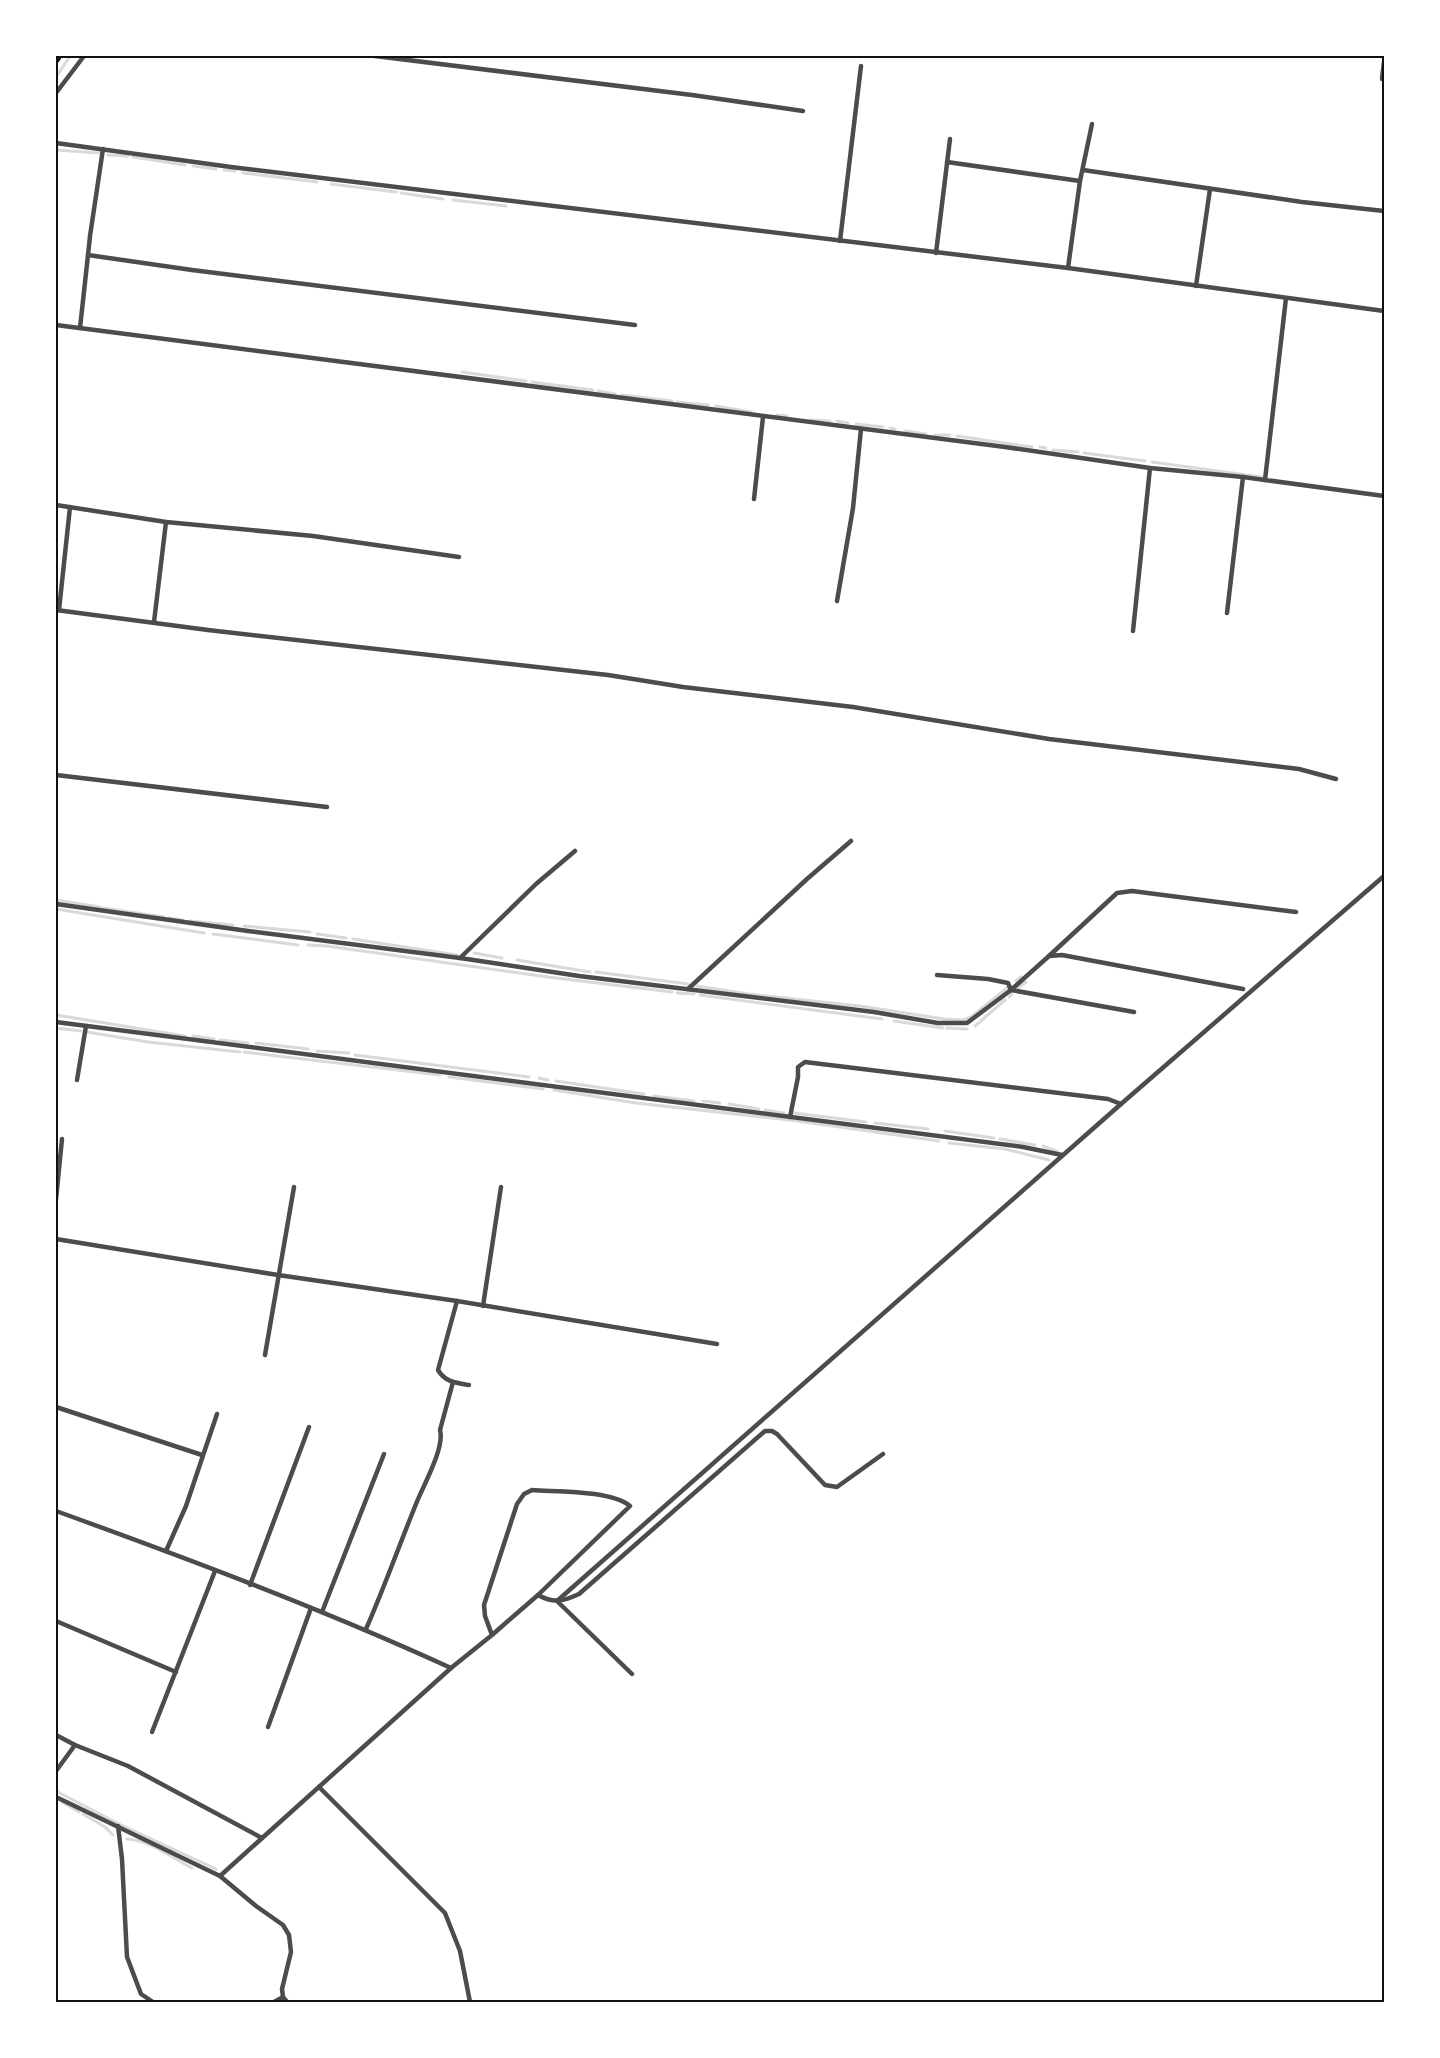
<svg xmlns="http://www.w3.org/2000/svg" width="1440" height="2058" font-family="Manrope,sans-serif">
	<style>
		.lines { fill: none; stroke-linecap: round; stroke-linejoin: round }
		.stream { stroke: #d9d9d9; stroke-width: 3 }
		.minor { stroke: #4c4c4c; stroke-width: 4.5 }
		.primary { stroke: #111; stroke-width: 8 }
		.neatline { fill: none; stroke: #111; stroke-width: 2 }
	</style>
	<rect width="100%" height="100%" fill="#fff"/>
	<g class="lines">
		<g class="stream">
			<path d="M56,77L70,56"/>
			<path d="M56,150L100,153"/>
			<path d="M108,155L128,156"/>
			<path d="M133,157L185,165"/>
			<path d="M193,166L216,169"/>
			<path d="M224,170L235,171"/>
			<path d="M243,173L317,182"/>
			<path d="M331,184L396,192"/>
			<path d="M401,193L443,199"/>
			<path d="M453,200L506,206"/>
			<path d="M462,372L526,381"/>
			<path d="M532,382L593,390"/>
			<path d="M598,391L615,394"/>
			<path d="M622,395L672,401"/>
			<path d="M677,402L708,405"/>
			<path d="M716,406L751,412"/>
			<path d="M777,415L787,416"/>
			<path d="M811,420L830,421"/>
			<path d="M837,421L848,423"/>
			<path d="M856,424L883,427"/>
			<path d="M890,428L895,429"/>
			<path d="M905,431L926,434"/>
			<path d="M935,435H950"/>
			<path d="M957,436L1032,447"/>
			<path d="M1040,447L1046,448"/>
			<path d="M1053,450L1078,452"/>
			<path d="M1084,453L1145,461"/>
			<path d="M1152,462L1262,477"/>
			<path d="M56,900L100,907"/>
			<path d="M103,908L164,917"/>
			<path d="M56,909L204,933"/>
			<path d="M169,918L183,920"/>
			<path d="M190,921L233,925"/>
			<path d="M244,926L310,932"/>
			<path d="M213,934L298,945"/>
			<path d="M317,934L346,938"/>
			<path d="M353,939L457,955"/>
			<path d="M308,945L327,946L548,977L672,992"/>
			<path d="M474,953L502,958"/>
			<path d="M517,960L590,972"/>
			<path d="M596,972L688,984"/>
			<path d="M1016,981L1021,977"/>
			<path d="M697,986L749,994L860,1006L944,1019L963,1020L971,1017L1007,988"/>
			<path d="M1018,988L1026,982"/>
			<path d="M677,993L694,994"/>
			<path d="M700,995L882,1019"/>
			<path d="M1009,997L1012,994"/>
			<path d="M56,1015L185,1036"/>
			<path d="M894,1021L943,1028"/>
			<path d="M975,1026L1005,1000"/>
			<path d="M56,1028L81,1031"/>
			<path d="M947,1028L967,1029"/>
			<path d="M87,1032L148,1042L240,1052"/>
			<path d="M193,1036L214,1039"/>
			<path d="M220,1040L248,1043"/>
			<path d="M256,1043L308,1049"/>
			<path d="M317,1051L349,1053"/>
			<path d="M244,1052L440,1075"/>
			<path d="M355,1055L529,1077"/>
			<path d="M449,1077L543,1089"/>
			<path d="M539,1078L548,1080"/>
			<path d="M556,1081L644,1094"/>
			<path d="M554,1090L636,1103L790,1120L939,1141"/>
			<path d="M654,1096L694,1101"/>
			<path d="M703,1101L720,1103"/>
			<path d="M729,1104L759,1109"/>
			<path d="M765,1110L784,1113"/>
			<path d="M794,1113L866,1122"/>
			<path d="M875,1123L928,1129"/>
			<path d="M945,1131L994,1138"/>
			<path d="M1000,1139L1035,1145"/>
			<path d="M949,1143L1005,1149L1049,1160"/>
			<path d="M1043,1146L1058,1152"/>
			<path d="M56,1791L119,1824L216,1869"/>
			<path d="M62,1802L79,1812"/>
			<path d="M83,1814L105,1827L113,1835"/>
			<path d="M127,1839C149,1840 173,1858 192,1868"/>
		</g>
		<g class="minor">
			<path d="M375,56L692,95L803,111"/>
			<path d="M1382,79L1384,62"/>
			<path d="M56,93L84,56"/>
			<path d="M56,143L231,167L1068,268L1384,311"/>
			<path d="M103,149L90,236L88,255L192,270L635,325"/>
			<path d="M947,162L1080,181"/>
			<path d="M1083,170L1302,202L1384,211"/>
			<path d="M840,241L861,66"/>
			<path d="M936,253L950,139"/>
			<path d="M1068,268L1080,181L1092,124"/>
			<path d="M1196,286L1210,189"/>
			<path d="M56,325L1005,447L1150,468L1243,477L1384,496"/>
			<path d="M80,328L88,255"/>
			<path d="M1265,480L1286,298"/>
			<path d="M754,499L763,417"/>
			<path d="M56,505L166,522L313,536L459,557"/>
			<path d="M837,601L853,508L861,429"/>
			<path d="M56,610L208,630L608,675L683,687L853,707L1049,739L1299,769L1336,779"/>
			<path d="M59,610L70,507"/>
			<path d="M1227,613L1243,477"/>
			<path d="M154,622L166,522"/>
			<path d="M1133,631L1150,468"/>
			<path d="M56,775L327,807"/>
			<path d="M56,904L248,931L460,958L579,976L874,1012L938,1023H967L1011,990L1049,956L1062,955L1243,989"/>
			<path d="M1049,956L1117,893L1132,891L1296,912"/>
			<path d="M460,958L536,884L575,851"/>
			<path d="M937,975L988,979L1008,983L1011,990"/>
			<path d="M688,989L807,879L851,841"/>
			<path d="M1011,990L1134,1012"/>
			<path d="M56,1022L1023,1147L1062,1155"/>
			<path d="M77,1080L86,1026"/>
			<path d="M790,1117L798,1077V1067L805,1062L1108,1099L1121,1104"/>
			<path d="M56,1199L62,1139"/>
			<path d="M56,1239L278,1275L457,1301L717,1344"/>
			<path d="M457,1301L438,1370C445,1382 456,1383 469,1385"/>
			<path d="M483,1306L501,1187"/>
			<path d="M265,1355L294,1187"/>
			<path d="M56,1407L202,1455"/>
			<path d="M56,1511C189,1559 322,1609 451,1668"/>
			<path d="M166,1551L186,1506L217,1414"/>
			<path d="M250,1585L309,1427"/>
			<path d="M538,1595C554,1604 564,1601 579,1594L765,1431H772L777,1434L825,1485L837,1487L883,1454"/>
			<path d="M322,1612L384,1454"/>
			<path d="M56,1621L176,1672"/>
			<path d="M366,1629C384,1588 399,1546 416,1504C423,1486 445,1448 440,1430L453,1382"/>
			<path d="M632,1674L557,1601L1121,1104L1384,876"/>
			<path d="M268,1727L311,1608"/>
			<path d="M152,1732L215,1571"/>
			<path d="M56,1735L75,1745L128,1766L262,1838"/>
			<path d="M56,1771L75,1745"/>
			<path d="M319,1787L445,1913L460,1951L470,2002"/>
			<path d="M56,1797L220,1876L451,1668L492,1635L538,1595L630,1506C610,1490 558,1492 532,1490L524,1494L517,1504L484,1605L485,1616L492,1635"/>
			<path d="M118,1826L122,1859L127,1957L141,1994L153,2002"/>
			<path d="M220,1876L256,1906L283,1925L289,1935L291,1952L282,1989L283,1997L287,2002"/>
			<path d="M274,2002L283,1997"/>
		</g>
		<path class="primary" d="M56,59L58,56"/>
	</g>
	<rect width="1440" height="2058" fill="none" stroke="#ffffff" stroke-width="114"/>
	<rect x="57" y="57" width="1326" height="1944" class="neatline"/>
</svg>
